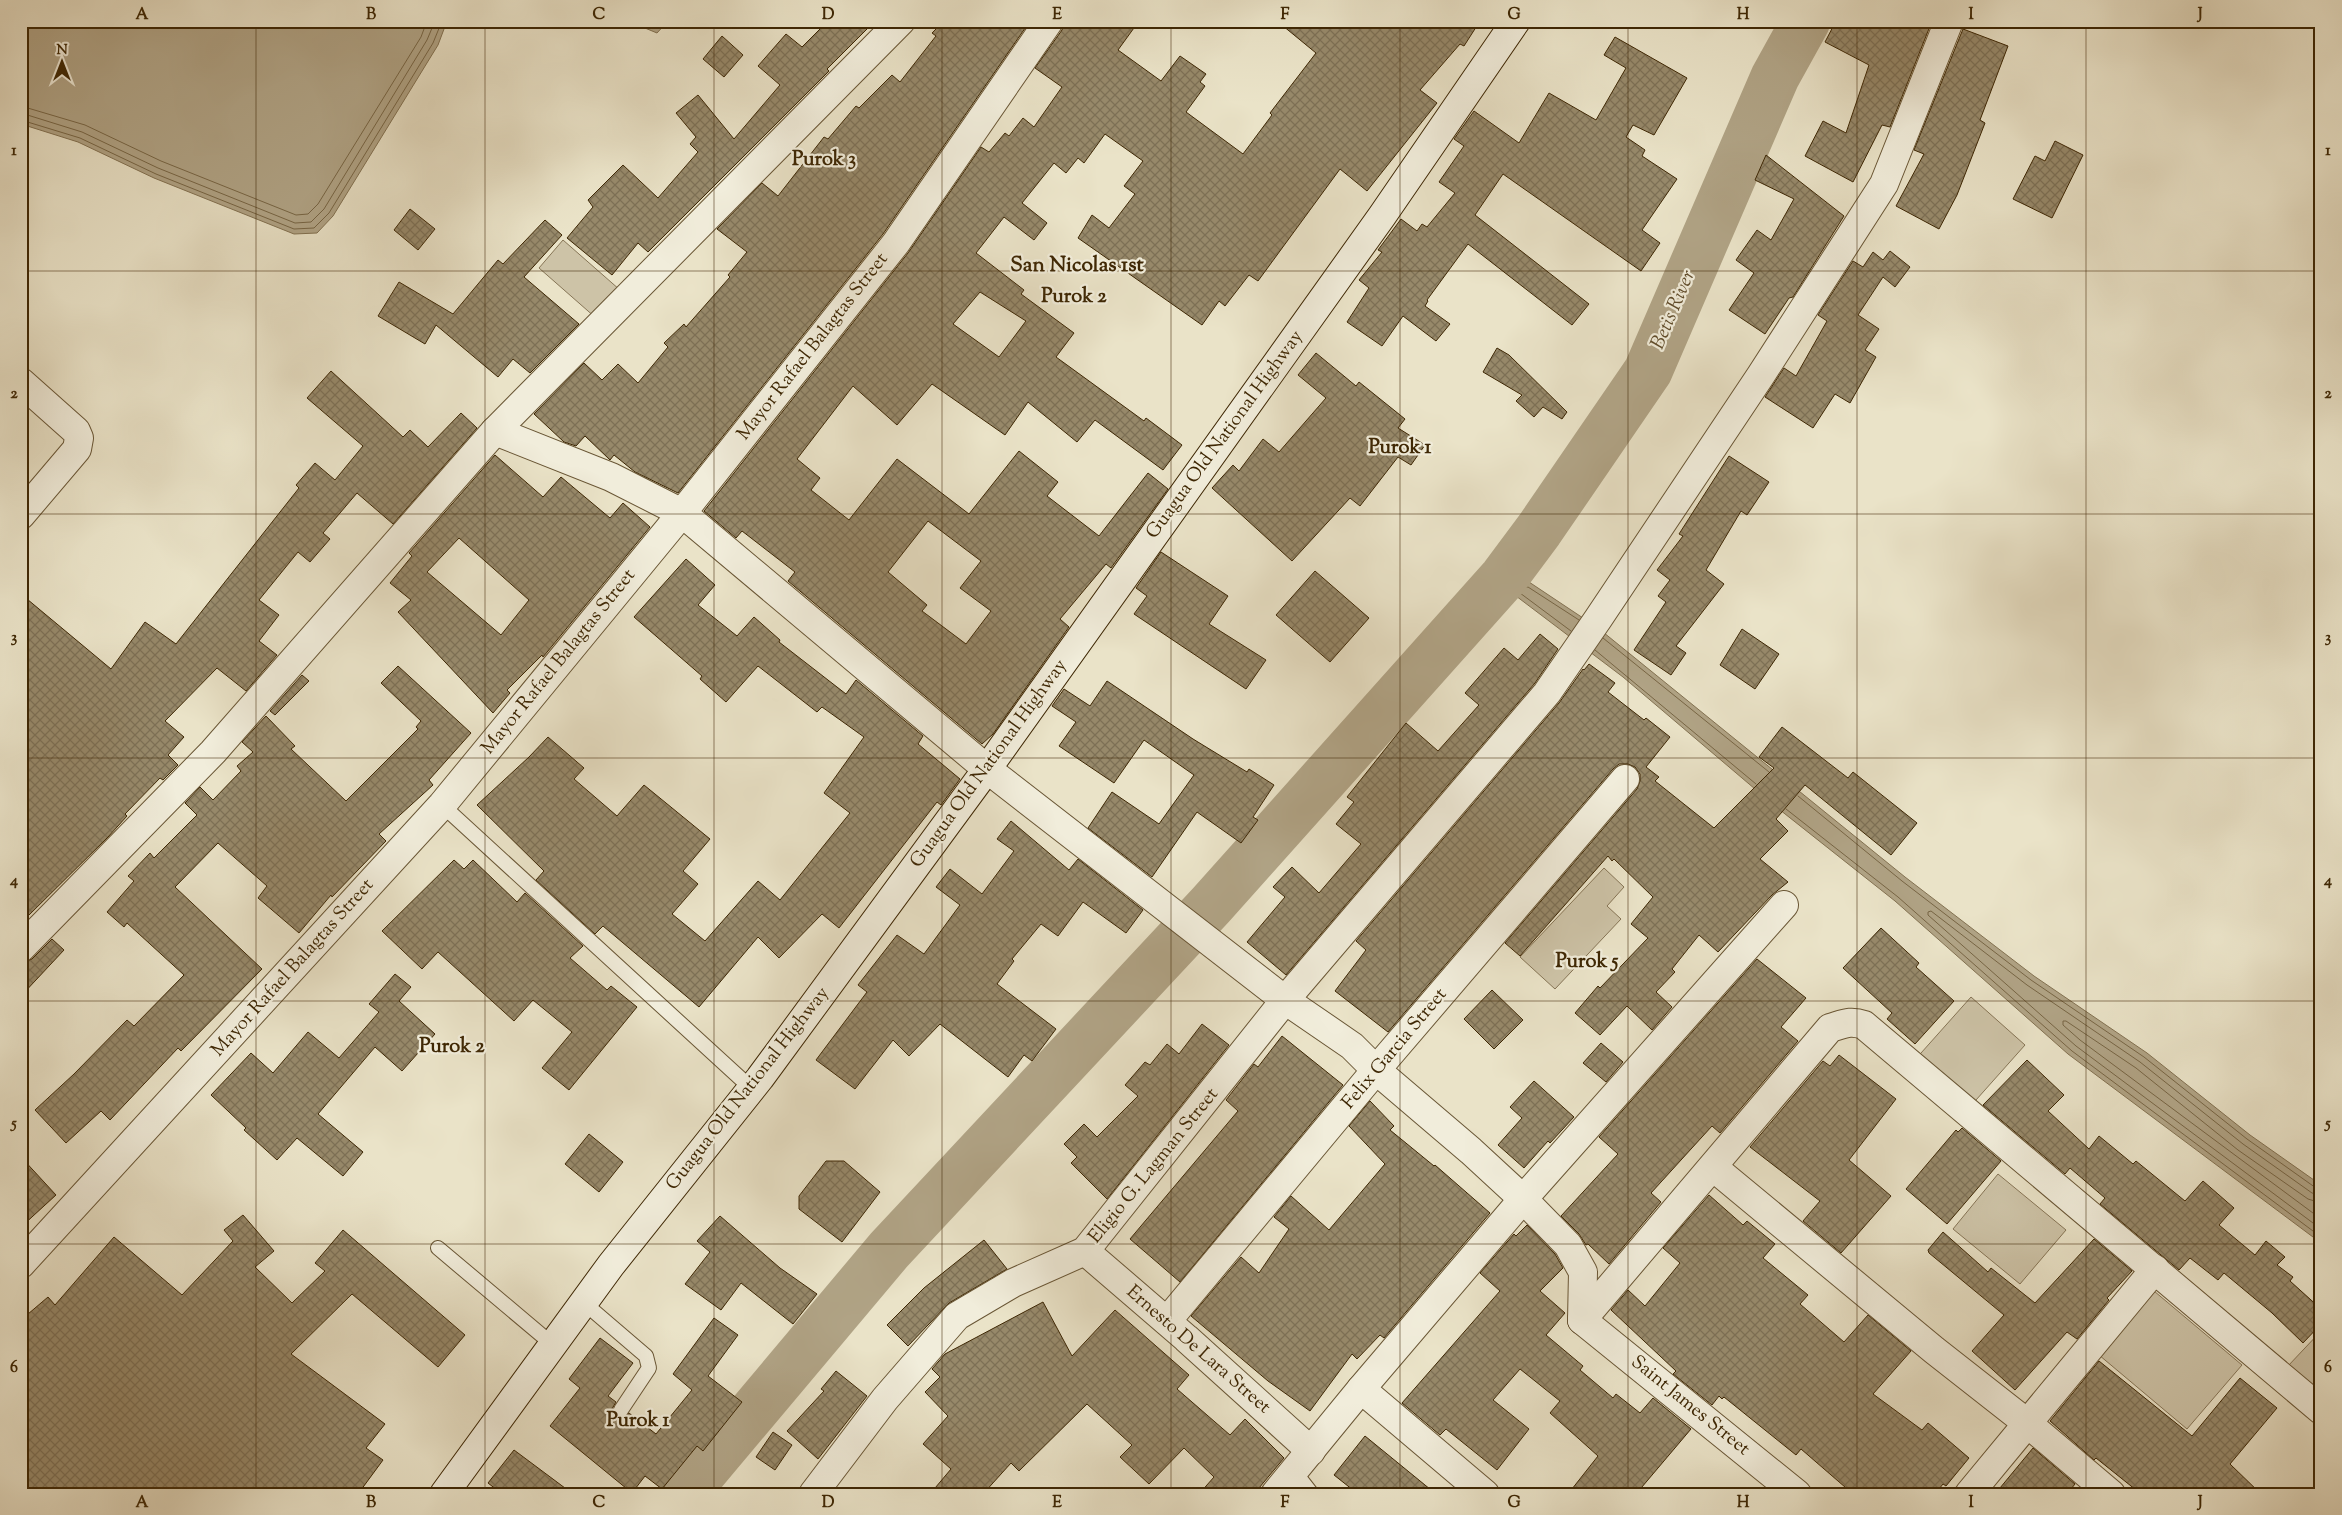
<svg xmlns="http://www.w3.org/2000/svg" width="2342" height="1515" font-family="'Sorts Mill Goudy',serif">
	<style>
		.grass { fill: #cdc3a7; stroke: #867556 }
		.water { fill: #b0a385; stroke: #827151 }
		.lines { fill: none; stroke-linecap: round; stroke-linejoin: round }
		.shore { stroke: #776544; stroke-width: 1 }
		.river { stroke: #b0a385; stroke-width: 49 }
		.building { fill: url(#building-cross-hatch); stroke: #3e2704; fill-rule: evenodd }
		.service-casing { stroke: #695635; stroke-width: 16 }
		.minor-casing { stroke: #695635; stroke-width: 30 }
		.tertiary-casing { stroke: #695635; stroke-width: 30 }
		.secondary-casing { stroke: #3e2704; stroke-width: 30 }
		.service { stroke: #f1eddb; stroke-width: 14 }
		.minor { stroke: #f1eddb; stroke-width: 28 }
		.tertiary { stroke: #f1eddb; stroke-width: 28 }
		.secondary { stroke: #f1eddb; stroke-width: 28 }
		.grid { fill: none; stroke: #3e2704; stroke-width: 1; stroke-opacity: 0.55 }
		.labels { text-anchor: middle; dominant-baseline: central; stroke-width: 4.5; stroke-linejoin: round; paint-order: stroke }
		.street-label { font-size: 19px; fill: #3e2704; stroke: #f1eddb }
		.neighbourhood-label { font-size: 20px; font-weight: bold; fill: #3e2704; stroke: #f1eddb }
		.water-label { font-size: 20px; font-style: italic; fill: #604c2b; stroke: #f1eddb }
		.quarter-label { font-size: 21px; font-weight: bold; fill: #3e2704; stroke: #f1eddb }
		.neatline { fill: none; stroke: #3e2704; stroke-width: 2 }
		.grid-label { font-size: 16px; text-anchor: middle; font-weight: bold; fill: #3e2704 }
	</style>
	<defs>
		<pattern id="building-cross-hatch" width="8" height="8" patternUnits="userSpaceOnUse" patternTransform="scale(1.25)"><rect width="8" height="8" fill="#97896a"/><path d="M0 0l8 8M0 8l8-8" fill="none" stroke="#7d7055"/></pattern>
	</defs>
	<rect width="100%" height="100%" fill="#eae3c8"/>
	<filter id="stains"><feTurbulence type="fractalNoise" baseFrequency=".004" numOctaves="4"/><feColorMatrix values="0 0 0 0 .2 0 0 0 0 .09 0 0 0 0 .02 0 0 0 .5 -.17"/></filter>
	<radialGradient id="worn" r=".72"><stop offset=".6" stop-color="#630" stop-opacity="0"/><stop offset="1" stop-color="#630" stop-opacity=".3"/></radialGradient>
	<g class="grass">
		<path d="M563,240L620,290L596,318L539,268Z"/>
		<path d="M1604,868L1624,887L1607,906L1621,919L1555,989L1520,957Z"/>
		<path d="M1971,997L2025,1045L1968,1109L1913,1062Z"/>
		<path d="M1998,1174L2066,1230L2020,1284L1953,1229Z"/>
		<path d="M2154,1291L2242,1365L2187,1429L2099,1355Z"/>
		<path d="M2321,1331V1396L2288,1366Z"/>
	</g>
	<g class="water">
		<path d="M21,21H447L438,45L333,216L317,233L294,234L154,178L78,142L21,124Z"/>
		<path d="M628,21H668L657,33Z"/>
		<path d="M1529,582L1598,628L1905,877L2034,976L2147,1053L2250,1135L2321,1185V1243L2068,1054L1895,901L1775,806L1623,677L1516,596L1511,583Z"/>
	</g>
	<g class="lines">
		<g class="shore">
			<path d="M21,106L85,125L161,161L296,215L308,214L318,204L421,37L427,21"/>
			<path d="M21,113L82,132L158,168L295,223L311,222L324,209L427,40L435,21"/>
			<path d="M21,120L80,138L156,174L294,229L314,228L329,213L433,43L442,21"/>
			<path d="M1571,631L1520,593L1519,588L1528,587L1579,620"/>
			<path d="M1603,638L1769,772"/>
			<path d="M1595,650L1756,784"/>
			<path d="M1798,796L1902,881L2031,980L2144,1057L2247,1139L2316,1188L2321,1189"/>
			<path d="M1786,809L1898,897L2072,1051L2321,1237"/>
			<path d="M2321,1195L2312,1193L2243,1144L2140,1062L2027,985L1931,911L1928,912V915L2076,1046L2321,1229"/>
			<path d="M2321,1203L2308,1199L2238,1150L2136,1068L2066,1021H2063V1025L2080,1040L2321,1219"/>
		</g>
		<path class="river" d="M684,1494L889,1250L1211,905L1504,577L1539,530L1648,371L1775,77L1806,21"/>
	</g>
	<g class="building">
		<path d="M828,21H875L827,69L829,71L648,252L638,243L612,275L567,238L593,207L588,200L623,165L658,198L698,152L690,144L696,137L676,113L698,95L734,139L780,85L758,66L786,34L802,47Z"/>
		<path d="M944,21H1030L883,234L678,493L635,472L614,455L610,460L585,436L576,446L564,442L534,414L584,363L602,380L618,364L638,383L668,347L664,343L684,324L686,327L730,277L728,275L747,252L717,229L762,183L778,196L824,137L828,139L856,106L859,108L892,75L900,82L936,36L932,33Z"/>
		<path d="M1064,21H1139L1118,50L1161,81L1180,56L1206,74L1200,82L1205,86L1186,112L1243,154L1272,115L1270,113L1316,53L1277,21H1480L1464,46L1460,44L1420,90L1437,103L1367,191L1340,169L1258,281L1249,275L1225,306L1219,301L1202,325L1078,238L1092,215L1109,228L1135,194L1124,186L1143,161L1105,134L1084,163L1078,158L1066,173L1054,163L1022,203L1047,223L1034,240L1004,217L976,253L1024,290L1021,294L1074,333L1056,357L1144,421L1146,418L1182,445L1163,470L1095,420L1077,442L1028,402L1005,435L932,384L897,425L853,386L797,459L820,478L811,490L849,520L897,459L969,514L1019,451L1058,482L1047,496L1099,536L1148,473L1168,489L1111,568L1106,564L1060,619L1069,627L993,734L982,744L788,581L795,572L742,531L736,538L704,511L908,253L981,147L989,152L1005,133L1009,136L1023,118L1034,127L1062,87L1035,68L1062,30ZM980,292L1026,321L999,357L953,324ZM928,521L981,561L960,588L991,611L966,644L922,611L927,605L888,572Z"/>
		<path d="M1836,21H1932L1890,127L1882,125L1853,182L1805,156L1823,121L1846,133L1869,65L1825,42Z"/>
		<path d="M1963,29L2008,46L1980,120L1985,123L1957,195L1939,229L1896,206L1924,154L1914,150Z"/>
		<path d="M722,36L743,55L724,77L703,59Z"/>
		<path d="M1615,37L1687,78L1654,135L1633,125L1626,137L1645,150L1642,156L1677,179L1642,230L1660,243L1641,271L1503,174L1475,215L1589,304L1572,325L1468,244L1427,300L1428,301L1425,306L1450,324L1436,341L1403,316L1382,346L1347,322L1369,288L1359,280L1382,252L1378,250L1401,219L1417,231L1422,224L1427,227L1455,193L1439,182L1464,146L1454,139L1474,111L1519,143L1549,93L1596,120L1626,68L1604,55Z"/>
		<path d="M2055,141L2083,155L2052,218L2013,199L2035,156L2045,161Z"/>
		<path d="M1766,155L1844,216L1793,297L1789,298L1765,334L1729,310L1754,273L1736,260L1757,230L1771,240L1794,199L1755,180Z"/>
		<path d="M410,209L435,229L418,250L394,230Z"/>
		<path d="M545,220L562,235L524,277L579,324L530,373L513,359L498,377L436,325L425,344L378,316L399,282L453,314L498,260L503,264Z"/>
		<path d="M1890,251L1910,267L1895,287L1883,277L1858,315L1879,329L1865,350L1876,357L1850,403L1835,394L1813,428L1765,397L1784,368L1796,376L1827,321L1818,315L1853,261L1863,267L1873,252L1883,260Z"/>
		<path d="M1497,348L1509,355L1567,412L1562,419L1543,407L1534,417L1516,401L1522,395L1483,372Z"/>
		<path d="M1316,353L1356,386L1359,382L1405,419L1398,428L1425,445L1411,465L1398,457L1360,506L1350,498L1292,561L1212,488L1233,465L1239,471L1263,439L1279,452L1326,398L1298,375Z"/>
		<path d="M331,371L403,437L410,430L428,447L461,413L477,428L393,524L357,493L323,533L330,539L310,562L298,552L259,600L279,615L259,641L277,655L246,691L217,668L165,721L184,737L168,755L178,765L163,780L160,778L125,814L127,816L108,837L27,917L28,918L21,925V594L111,669L145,622L176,644L299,488L296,485L315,463L335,480L363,446L307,398Z"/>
		<path d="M495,455L543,497L561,477L610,518L623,503L650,527L543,657L542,655L507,690L510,693L493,713L398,612L411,600L390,583L412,556L409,553ZM459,538L529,600L501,635L427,572Z"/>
		<path d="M1729,456L1769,482L1747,515L1741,511L1706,570L1724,584L1676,646L1686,653L1671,675L1634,650L1666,602L1658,596L1670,580L1657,570L1683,536L1679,534Z"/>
		<path d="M1161,552L1228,596L1209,624L1266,660L1246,689L1134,614L1147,596L1136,588Z"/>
		<path d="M686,559L715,585L698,605L737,636L754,617L780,640L779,642L846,694L856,680L923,736L918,744L960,779L941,805L937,802L839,928L822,914L779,958L758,937L699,1007L603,926L595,934L536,880L544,871L477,805L529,757L548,737L584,768L574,779L617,816L644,785L710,839L683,871L698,884L672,914L705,941L758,881L780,900L850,813L824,793L864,737L822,707L817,712L758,666L726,702L700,679L702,676L634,617Z"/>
		<path d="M1315,571L1369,618L1330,662L1276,615Z"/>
		<path d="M1742,629L1779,654L1755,689L1720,665Z"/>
		<path d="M1540,634L1558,649L1535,683L1286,975L1247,942L1285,897L1273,887L1292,867L1319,893L1361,844L1336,824L1354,802L1347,797L1406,723L1438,751L1479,705L1465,693L1504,648L1518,660Z"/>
		<path d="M1589,664L1615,683L1608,692L1644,720L1646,718L1670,737L1646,767L1659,777L1655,781L1714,828L1774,768L1759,757L1782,727L1848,778L1853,772L1917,823L1891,855L1805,785L1776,819L1788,831L1760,859L1788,882L1772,895L1718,952L1699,935L1672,969L1675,972L1656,992L1672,1007L1652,1030L1627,1006L1600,1035L1575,1013L1598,986L1600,988L1648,938L1631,924L1653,897L1614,859L1612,861L1608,856L1520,956L1505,943L1637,789L1640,781V774L1635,767L1628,764H1619L1613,769L1388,1032L1335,991L1366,950L1356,941L1559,703L1583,669L1584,670Z"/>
		<path d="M398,666L471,733L429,780L433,785L379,834L386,841L332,897L331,895L299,933L258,898L267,886L218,843L175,887L262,969L181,1051L178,1048L110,1120L101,1111L66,1143L35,1110L74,1074L127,1020L134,1026L184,975L127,923L124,927L107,912L134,881L128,876L150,853L154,858L197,815L185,803L200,787L213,800L241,771L237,766L253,752L242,742L266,716L295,746L291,749L346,801L418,729L416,727L421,721L381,683Z"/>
		<path d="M302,675L309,681L275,715L270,711Z"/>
		<path d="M1107,681L1193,739L1247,772L1249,769L1274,785L1253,817L1258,820L1241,843L1197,812L1152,877L1088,828L1112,792L1159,824L1194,775L1144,740L1114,783L1059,746L1076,722L1052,706L1064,689L1090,706Z"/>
		<path d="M1011,821L1069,870L1078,859L1143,910L1126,933L1083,902L1058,936L1041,924L1012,959L1014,961L997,984L1056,1029L1032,1061L1024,1055L1008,1077L940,1024L909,1056L893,1040L855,1089L816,1060L867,992L858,985L897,935L924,954L960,905L936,887L950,869L982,894L1014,851L997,839Z"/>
		<path d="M454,860L464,869L473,860L517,902L525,893L583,946L570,958L607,990L611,986L637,1007L569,1090L542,1068L572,1032L533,1000L514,1021L438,952L422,969L382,931Z"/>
		<path d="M1881,928L1919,963L1916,967L1954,1001L1915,1044L1887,1019L1892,1013L1843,968Z"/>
		<path d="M52,939L64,950L21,996V963L32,959Z"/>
		<path d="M1757,959L1806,998L1781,1027L1798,1041L1720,1133L1712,1126L1651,1193L1661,1202L1609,1264L1588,1244L1586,1245L1579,1234L1561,1216L1618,1154L1599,1137Z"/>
		<path d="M395,974L411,987L399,1001L435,1034L402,1071L375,1047L318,1114L363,1152L343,1176L297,1138L277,1160L244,1130L246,1128L211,1095L251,1053L273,1073L308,1032L339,1058L379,1012L369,1004Z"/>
		<path d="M1492,990L1523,1020L1494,1049L1464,1019Z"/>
		<path d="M1202,1024L1229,1045L1107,1199L1071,1163L1077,1157L1064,1144L1084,1124L1097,1137L1138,1096L1125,1085L1145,1062L1150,1065L1167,1044L1179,1054Z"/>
		<path d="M1282,1036L1343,1085L1180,1282L1130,1239L1238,1111L1226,1100L1254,1064L1258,1067Z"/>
		<path d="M1601,1043L1623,1062L1606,1082L1583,1063Z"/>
		<path d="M1839,1055L1896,1099L1849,1160L1891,1196L1841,1253L1803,1221L1820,1201L1750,1147L1823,1061L1830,1066Z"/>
		<path d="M2027,1060L2064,1095L2048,1111L2089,1149L2099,1136L2133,1164L2136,1161L2185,1201L2203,1181L2234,1208L2219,1225L2255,1255L2266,1241L2285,1257L2277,1265L2293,1277L2290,1281L2321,1309V1324L2303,1343L2272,1313L2224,1273L2218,1280L2190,1258L2179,1270L2100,1204L2105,1198L2070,1168L2065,1174L1983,1105Z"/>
		<path d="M1534,1081L1574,1117L1550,1143L1548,1141L1524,1168L1498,1145L1522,1118L1510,1107Z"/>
		<path d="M1370,1101L1394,1126L1390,1130L1434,1166L1435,1165L1490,1213L1384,1338L1380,1335L1357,1359L1352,1354L1310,1411L1268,1381L1191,1316L1241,1257L1259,1273L1289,1229L1274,1217L1291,1196L1329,1230L1385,1164L1349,1126Z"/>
		<path d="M1962,1128L2001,1161L1947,1224L1906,1189L1956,1130L1958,1132Z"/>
		<path d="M589,1134L623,1162L599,1192L565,1164Z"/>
		<path d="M21,1157L56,1195L21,1227Z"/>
		<path d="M826,1161H844L880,1192L842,1242L799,1209V1196Z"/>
		<path d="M1709,1195L1743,1225L1747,1221L1775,1244L1763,1258L1808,1295L1800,1304L1844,1342L1868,1315L1911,1351L1873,1394L1922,1430L1928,1423L1969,1458L1946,1486L1943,1484L1935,1494H1853L1801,1449L1796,1455L1724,1397L1722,1399L1719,1396L1712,1405L1673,1374L1676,1371L1611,1310L1628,1290L1645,1306L1680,1263L1663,1248Z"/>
		<path d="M243,1215L274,1251L255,1267L292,1303L325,1271L315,1263L343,1230L465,1335L438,1367L352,1294L291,1354L385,1424L366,1448L383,1460L358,1494H34L21,1479V1320L48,1297L55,1305L114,1237L182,1295L233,1241L224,1230Z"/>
		<path d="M720,1216L780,1268L817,1294L793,1324L741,1283L721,1310L685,1284L710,1252L697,1241Z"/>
		<path d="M1527,1225L1555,1254L1563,1268L1540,1291L1565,1313L1546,1335L1583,1366L1580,1370L1613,1398L1616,1394L1640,1413L1653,1398L1691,1429L1636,1494H1568L1598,1456L1550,1413L1560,1401L1520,1369L1493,1400L1529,1429L1497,1470L1446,1429L1440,1435L1402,1403L1500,1291L1480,1273L1514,1234L1516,1236Z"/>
		<path d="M1943,1232L1988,1272L1991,1268L2035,1303L2094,1239L2132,1271L2107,1298L2109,1300L2077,1339L2067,1332L2015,1390L1972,1351L2004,1315L1929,1253L1928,1250Z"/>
		<path d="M984,1240L1007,1269L949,1303L908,1346L887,1325L924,1288Z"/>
		<path d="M1043,1302L1072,1356L1115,1310L1189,1375L1177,1389L1230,1435L1245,1419L1284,1458L1254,1494H1199L1214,1477L1184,1448L1149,1484L1120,1457L1132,1445L1087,1404L1019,1471L1011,1463L983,1494H930L951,1469L923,1444L948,1416L925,1392L940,1377L932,1369L945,1354Z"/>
		<path d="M714,1318L738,1335L708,1376L742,1402L703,1451L697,1446L662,1489L645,1476L632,1493L550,1426L580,1388L569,1379L600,1338L633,1363L608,1396L616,1402L612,1409L613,1414L621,1419L629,1413L656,1434L692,1390L673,1374Z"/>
		<path d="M2099,1361L2192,1436L2240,1378L2277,1408L2230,1464L2261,1494H2141L2096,1458L2094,1460L2050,1421Z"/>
		<path d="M836,1371L867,1396L818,1459L787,1431L824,1391L821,1389Z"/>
		<path d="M773,1432L792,1445L775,1470L756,1457Z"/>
		<path d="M1365,1436L1436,1494H1358L1334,1475Z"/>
		<path d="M2033,1448L2075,1484L2067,1494H1995Z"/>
		<path d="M514,1450L573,1494H502L488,1483Z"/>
	</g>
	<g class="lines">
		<defs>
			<g id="service">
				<path d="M442,805L751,1088"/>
				<path d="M438,1248L552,1344"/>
				<path d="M583,1302L646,1356L649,1368L621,1410"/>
				<path d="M1294,1471L1312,1494"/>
			</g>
			<g id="minor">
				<path d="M21,382L76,431L79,438L77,449L21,515"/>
				<path d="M495,431L611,477L682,513L896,243L1049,21"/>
				<path d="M21,948L213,752L495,431L901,21"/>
				<path d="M1285,1000L1352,1046L1376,1070L1471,1151L1523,1199L1568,1245L1583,1272L1582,1320"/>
				<path d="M1713,1167L1934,1350L2027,1423L2111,1494"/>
				<path d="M1085,1251L1186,1338L1311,1451"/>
				<path d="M1582,1320L1830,1028C1844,1024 1850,1020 1864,1025L2321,1410"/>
				<path d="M1582,1320L1797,1494"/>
				<path d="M1167,1321L1376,1070L1625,779"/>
				<path d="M1361,1389L1485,1494"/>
				<path d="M1275,1494L1361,1389L1523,1199L1784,905"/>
				<path d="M1969,1494L2155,1269"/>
			</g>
			<g id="tertiary">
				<path d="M21,1264L442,805L682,513L987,769L1285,1000"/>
				<path d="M813,1494L885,1399L957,1316L1013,1283L1085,1251L1285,1000L1547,693L1598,619L1761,375L1884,184L1949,21"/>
			</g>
			<path id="secondary" d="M444,1494L611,1265L760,1078L987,769L1382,216L1516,21"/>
		</defs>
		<use href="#service" class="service-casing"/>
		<use href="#minor" class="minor-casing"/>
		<use href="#tertiary" class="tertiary-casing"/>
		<use href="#secondary" class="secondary-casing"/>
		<use href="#service" class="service"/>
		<use href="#minor" class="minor"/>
		<use href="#tertiary" class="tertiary"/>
		<use href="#secondary" class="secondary"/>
	</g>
	<path class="grid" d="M256,21V1494M485,21V1494M714,21V1494M942,21V1494M1171,21V1494M1400,21V1494M1628,21V1494M1857,21V1494M2086,21V1494M21,271H2321M21,514H2321M21,758H2321M21,1001H2321M21,1244H2321"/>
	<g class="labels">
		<g class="street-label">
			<text transform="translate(813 347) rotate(-52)">Mayor Rafael Balagtas Street</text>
			<text transform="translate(1225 435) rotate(-54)">Guagua Old National Highway</text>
			<text transform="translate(559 662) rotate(-51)">Mayor Rafael Balagtas Street</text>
			<text transform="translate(989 764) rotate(-54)">Guagua Old National Highway</text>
			<text transform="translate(293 968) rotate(-48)">Mayor Rafael Balagtas Street</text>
			<text transform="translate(1395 1049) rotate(-50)">Felix Garcia Street</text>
			<text transform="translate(748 1089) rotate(-52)">Guagua Old National Highway</text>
			<text transform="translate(1154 1166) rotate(-51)">Eligio G. Lagman Street</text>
			<text transform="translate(1198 1350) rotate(41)">Ernesto De Lara Street</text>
			<text transform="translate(1690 1406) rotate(39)">Saint James Street</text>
		</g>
		<g class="neighbourhood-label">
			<text x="824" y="160">Purok 3</text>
			<text x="1074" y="297">Purok 2</text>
			<text x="1400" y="448">Purok 1</text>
			<text x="1587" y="962">Purok 5</text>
			<text x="452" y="1047">Purok 2</text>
			<text x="638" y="1421">Purok 1</text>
		</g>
		<g class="water-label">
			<text transform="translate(1674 310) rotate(-67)">Betis River</text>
		</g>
		<g class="quarter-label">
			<text x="1077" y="266">San Nicolas 1st</text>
		</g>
	</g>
	<rect width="2342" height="1515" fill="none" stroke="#eae3c8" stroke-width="55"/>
	<g transform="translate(62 62)" stroke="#f1eddb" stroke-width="4" paint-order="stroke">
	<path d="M0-4L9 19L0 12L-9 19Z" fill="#3e2704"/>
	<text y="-8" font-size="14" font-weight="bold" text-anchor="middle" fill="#3e2704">N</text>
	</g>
	<rect x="28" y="28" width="2286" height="1460" class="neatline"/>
	<g class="grid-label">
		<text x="142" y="19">A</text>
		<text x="371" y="19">B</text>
		<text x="599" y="19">C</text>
		<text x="828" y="19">D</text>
		<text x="1057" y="19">E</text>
		<text x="1285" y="19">F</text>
		<text x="1514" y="19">G</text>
		<text x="1743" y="19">H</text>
		<text x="1971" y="19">I</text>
		<text x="2200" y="19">J</text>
		<text x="14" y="155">1</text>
		<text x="2328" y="155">1</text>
		<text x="14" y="398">2</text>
		<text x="2328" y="398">2</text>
		<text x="14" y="642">3</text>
		<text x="2328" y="642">3</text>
		<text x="14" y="885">4</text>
		<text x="2328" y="885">4</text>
		<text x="14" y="1128">5</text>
		<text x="2328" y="1128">5</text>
		<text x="14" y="1372">6</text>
		<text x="2328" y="1372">6</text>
		<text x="142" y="1507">A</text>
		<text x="371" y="1507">B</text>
		<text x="599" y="1507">C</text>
		<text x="828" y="1507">D</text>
		<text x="1057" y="1507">E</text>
		<text x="1285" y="1507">F</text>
		<text x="1514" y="1507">G</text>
		<text x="1743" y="1507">H</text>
		<text x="1971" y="1507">I</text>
		<text x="2200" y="1507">J</text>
	</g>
	<rect width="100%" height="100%" filter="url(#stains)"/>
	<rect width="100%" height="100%" fill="url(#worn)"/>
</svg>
